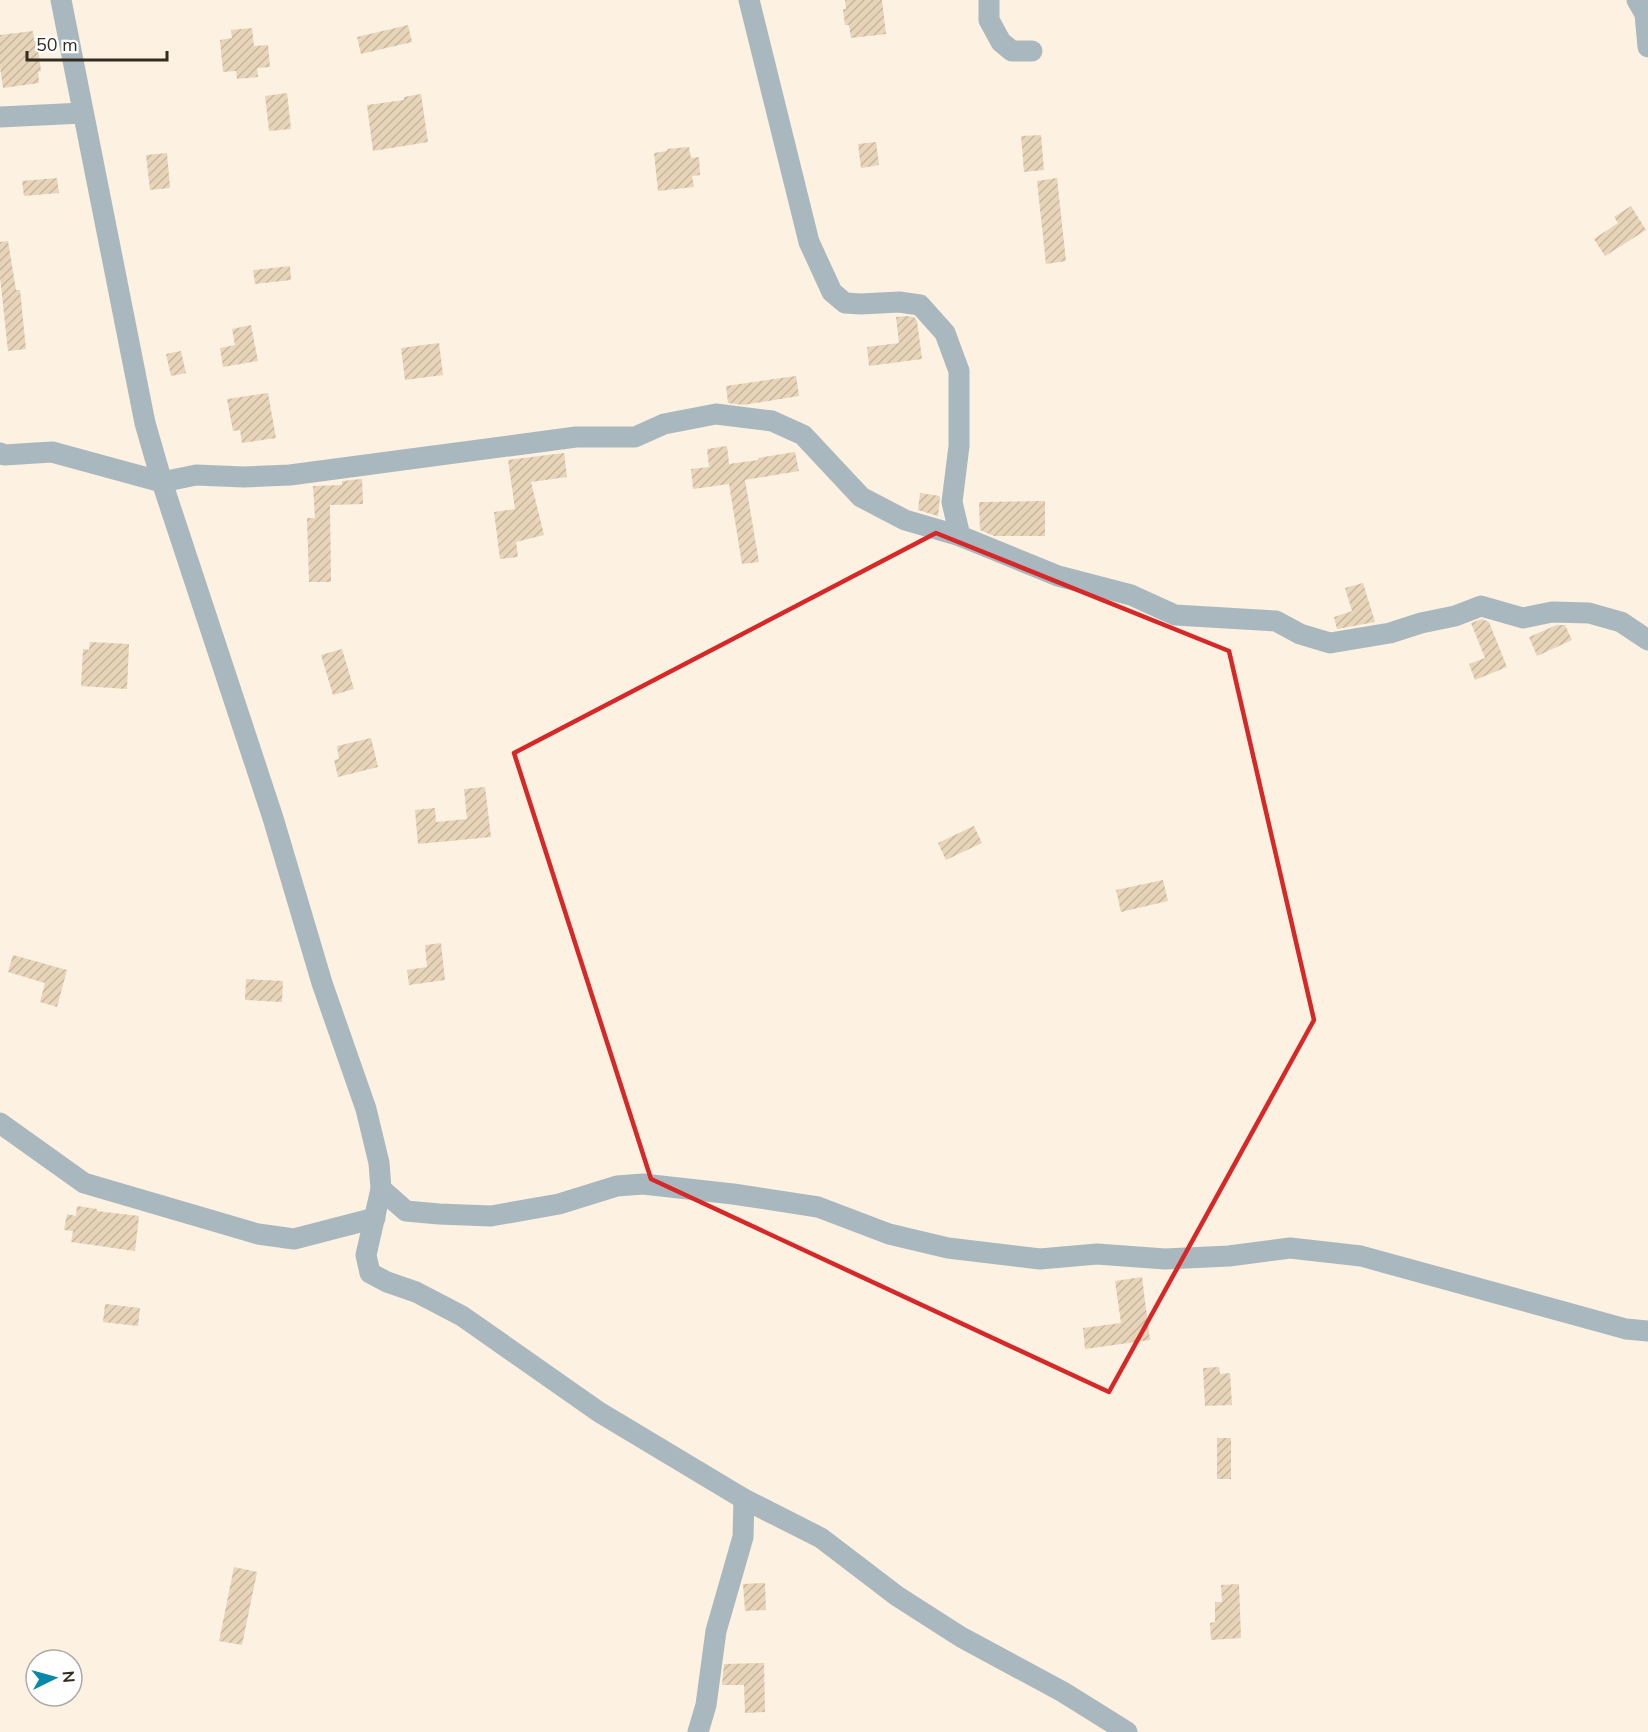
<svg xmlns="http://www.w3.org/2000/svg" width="1648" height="1732" font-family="'Nunito Sans',sans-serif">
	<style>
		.building { fill: url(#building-hatch) }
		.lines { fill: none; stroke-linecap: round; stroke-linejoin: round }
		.minor { stroke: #a9b8be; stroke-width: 21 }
		.marked { fill: none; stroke: #d62828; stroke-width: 4.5; stroke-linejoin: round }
	</style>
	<defs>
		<pattern id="building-hatch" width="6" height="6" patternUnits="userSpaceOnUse" patternTransform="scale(1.5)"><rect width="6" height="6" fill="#e7d4b9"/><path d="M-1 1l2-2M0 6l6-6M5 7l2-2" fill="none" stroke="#c7b69f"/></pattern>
	</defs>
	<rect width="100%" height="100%" fill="#fdf1e1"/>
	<g class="building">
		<path d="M845,0H882L886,34L851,38L849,25H845L843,9H846Z"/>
		<path d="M408,25L412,42L361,54L357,37Z"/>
		<path d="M252,28L254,46L268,45L270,67L257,68L258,77L237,79L236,71L223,72L220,40L232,38L231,30Z"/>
		<path d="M33,31L34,41H37L41,71L38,72L39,83L3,88L0,67V35Z"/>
		<path d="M287,93L291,129L269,131L265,96Z"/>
		<path d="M421,94L428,142L373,151L367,105L404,100V97Z"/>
		<path d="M1041,135L1044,170L1024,172L1021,136Z"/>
		<path d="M876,142L879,165L861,168L858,144Z"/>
		<path d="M689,147L691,158L699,157L700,175L692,176L694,187L658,191L654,153L667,151V149Z"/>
		<path d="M167,153L170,188L150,190L146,155Z"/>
		<path d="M57,178L59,193L24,196L22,181Z"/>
		<path d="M1057,178L1066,261L1046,264L1037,181Z"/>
		<path d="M1631,206L1646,230L1605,256L1594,239L1618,223L1614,217Z"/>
		<path d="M8,241L16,290H20L26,349L8,351L0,277V242Z"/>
		<path d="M290,266L291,280L255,284L253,270Z"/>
		<path d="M906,316L914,317L917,321L922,359L869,366L867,347L899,343L896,317Z"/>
		<path d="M251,325L258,361L223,367L220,348L235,345L232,329Z"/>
		<path d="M439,343L443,375L405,380L401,348Z"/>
		<path d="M181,351L186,373L171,376L166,354Z"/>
		<path d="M796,376L799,396L743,405L728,403L726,386Z"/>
		<path d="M268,393L276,438L242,443L240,430L233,431L227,399Z"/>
		<path d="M727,446L729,464L758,460V458L795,452L799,471L745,480L759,562L742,564L729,484L693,489L691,469L709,467L707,449Z"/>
		<path d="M564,453L567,477L531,482L544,535L516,542L518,557L500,559L494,512L515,509L508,460Z"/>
		<path d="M362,479L363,504L330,505L331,582H309L307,518H315L313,486L342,485V481Z"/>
		<path d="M920,493L940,496L938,516L918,510Z"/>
		<path d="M1045,501V536H994L980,530L979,502Z"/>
		<path d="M1363,583L1375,622L1337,629L1334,617L1352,611L1345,588Z"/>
		<path d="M1482,619L1489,622L1507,667L1475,680L1469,664L1485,658L1471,623Z"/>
		<path d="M1557,625H1565L1572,640L1537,656L1529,637Z"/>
		<path d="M90,642L129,644L127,689L81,686L83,649L89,650Z"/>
		<path d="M342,649L354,689L333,695L321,655Z"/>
		<path d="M371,738L378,767L338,777L334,760L339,759L337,746Z"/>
		<path d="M485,787L491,837L418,844L415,810L435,808L436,822L467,819L464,789Z"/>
		<path d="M974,826L982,843L946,860L938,843Z"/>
		<path d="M1163,880L1168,901L1121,912L1116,890Z"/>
		<path d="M441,943L445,980L409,985L407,970L427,967L425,945Z"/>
		<path d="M13,955L67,970L57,1007L40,1002L45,983L8,972Z"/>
		<path d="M246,979L283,981L282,1002L245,1000Z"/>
		<path d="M77,1206L97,1209V1211L139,1216L135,1251L71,1242L73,1231L64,1230L67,1214L76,1216Z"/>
		<path d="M1142,1277L1150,1340L1085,1349L1083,1328L1121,1323L1115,1281Z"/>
		<path d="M105,1304L140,1308L138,1326L103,1322Z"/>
		<path d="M1219,1367L1220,1374L1230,1373L1232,1405L1205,1406L1203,1368Z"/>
		<rect x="1217" y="1438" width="14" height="41"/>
		<path d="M234,1567L257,1572L242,1645L219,1641Z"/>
		<path d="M765,1583L766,1610L745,1611L743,1584Z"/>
		<path d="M1239,1584L1241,1638L1211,1640L1210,1623L1215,1622V1602H1222L1221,1585Z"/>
		<path d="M764,1663L765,1712L745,1713L744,1685H722L724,1664Z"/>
	</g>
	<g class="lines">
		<g class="minor">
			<path d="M61,0L145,423L162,482L273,818L322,983L366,1109L379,1163L381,1189L366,1255L370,1273L387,1282L416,1292L462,1316L599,1412L744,1499L821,1538L897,1596L961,1637L1063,1692L1127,1732"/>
			<path d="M749,0L809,242L832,292L845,303L861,304L899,302L920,305L945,333L959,371V446L952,502L960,536"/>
			<path d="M989,0V20L1001,42L1012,51H1032"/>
			<path d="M1637,0L1645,14L1648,47"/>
			<path d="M0,117L83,113"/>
			<path d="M0,453L4,455L52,452L162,482L196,475L244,477L290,475L576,437H635L664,424L716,414L772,421L803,435L861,497L905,520L960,536L1058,576L1131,595L1175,615L1276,621L1300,634L1330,643L1390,633L1421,623L1455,616L1481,606L1523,618L1552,612L1589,613L1621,622L1648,640"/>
			<path d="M0,1123L84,1183L258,1234L294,1239L375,1218"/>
			<path d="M381,1189L406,1211L439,1214L491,1216L559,1204L617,1186L643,1184L733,1194L818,1207L889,1234L948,1248L1040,1259L1097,1254L1165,1259L1229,1256L1290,1248L1361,1256L1626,1329L1648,1331"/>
			<path d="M698,1732L706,1705L716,1631L743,1537L744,1499"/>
		</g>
	</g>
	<path class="marked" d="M936,533L1229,651L1314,1020L1109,1392L651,1179L514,753Z"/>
	<g transform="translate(54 1678) rotate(85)"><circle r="28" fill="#ffffff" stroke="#adaba6" stroke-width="1.5"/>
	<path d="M0-4.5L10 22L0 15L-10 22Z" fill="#0588aa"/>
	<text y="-9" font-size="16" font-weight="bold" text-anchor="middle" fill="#332c21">N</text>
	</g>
	<path d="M27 51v9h140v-9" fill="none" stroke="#332c21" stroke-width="3"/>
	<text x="36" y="51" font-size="18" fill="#332c21" stroke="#ffffff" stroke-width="4.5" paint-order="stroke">50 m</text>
</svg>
